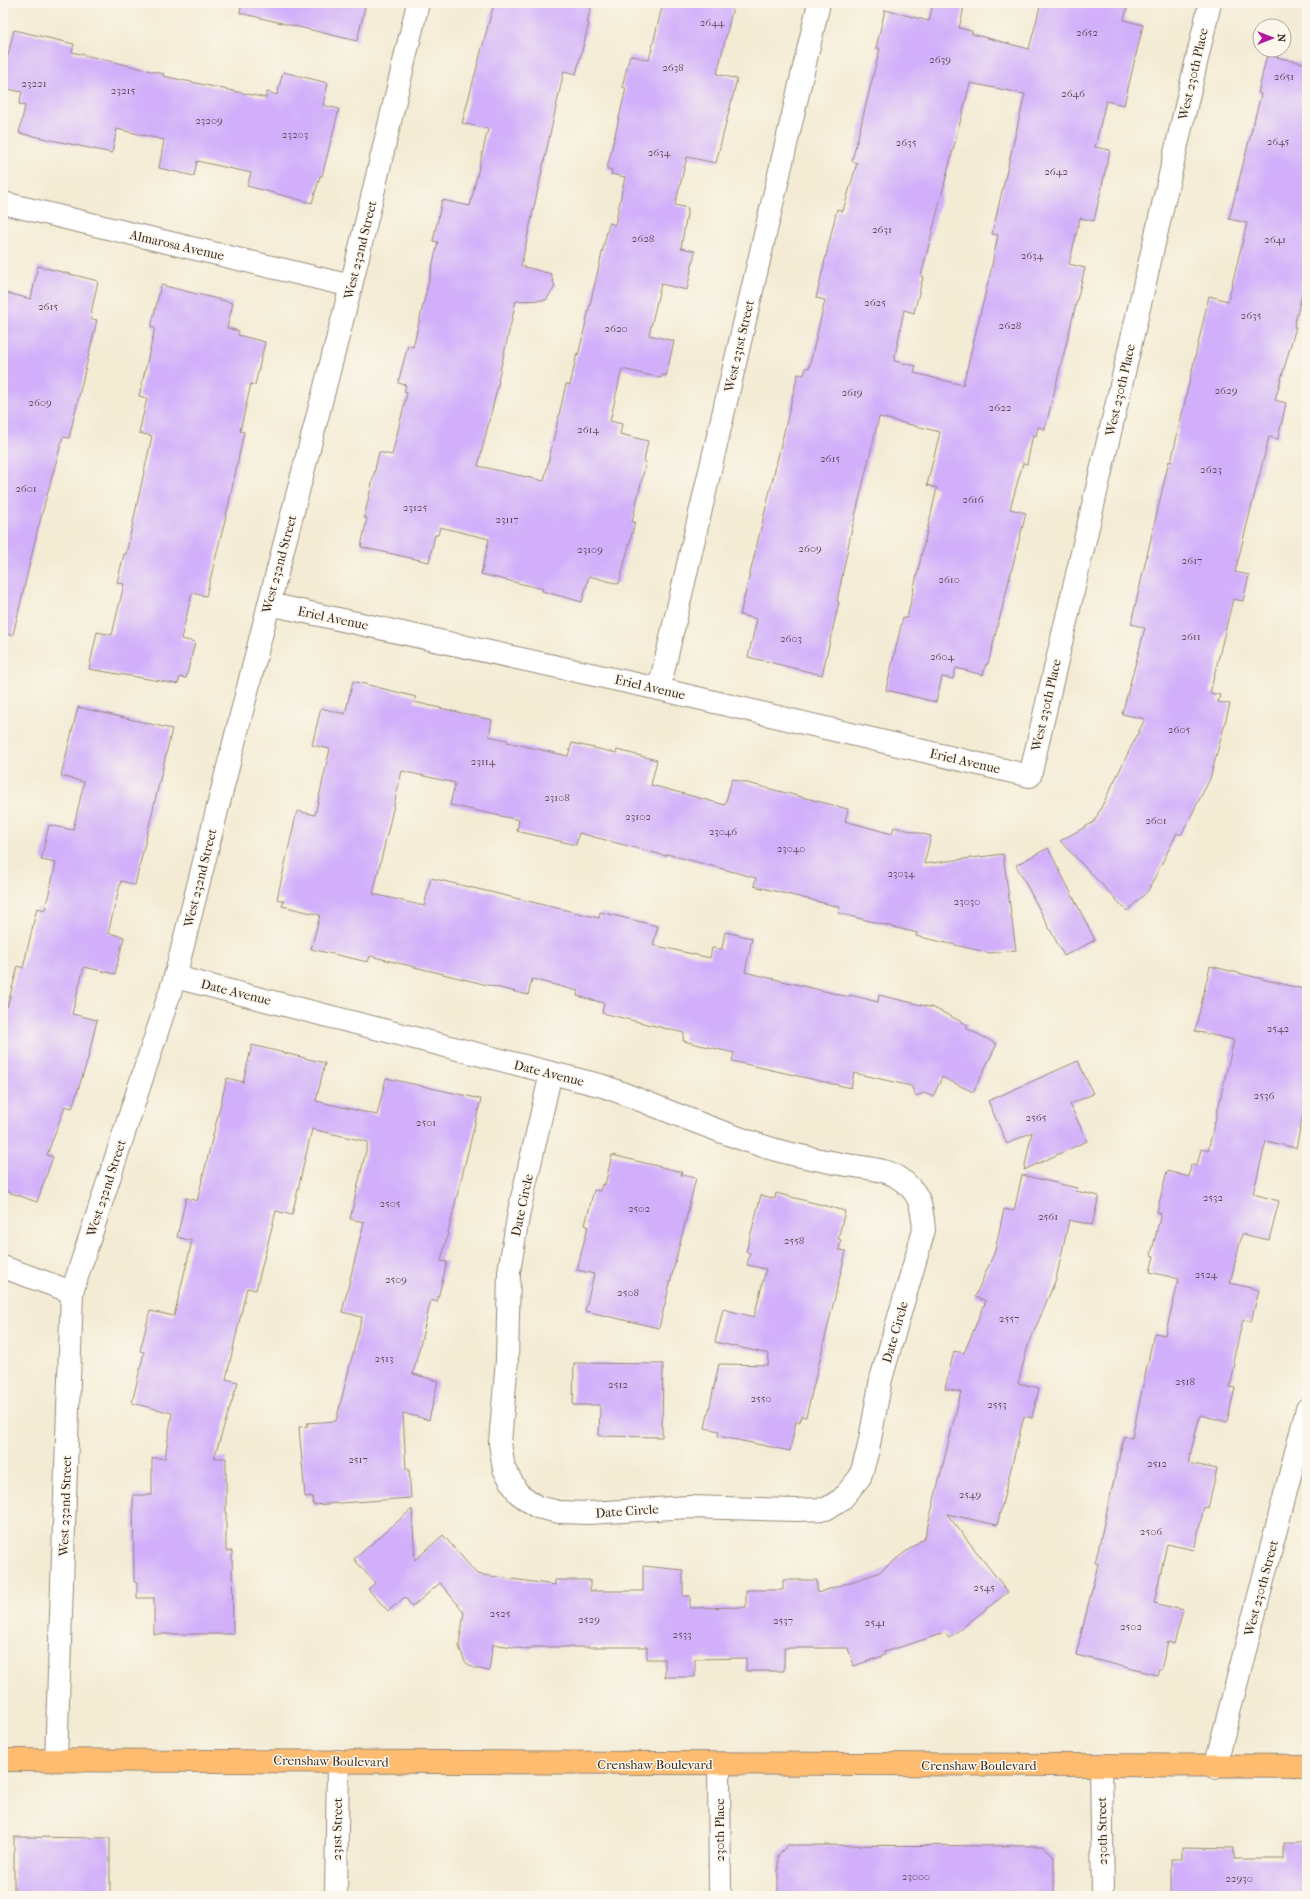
<svg xmlns="http://www.w3.org/2000/svg" width="1310" height="1899" font-family="'IM FELL French Canon',serif">
	<style>
		.building { fill: #d1affa; fill-rule: evenodd }
		.lines { fill: none; stroke-linecap: round; stroke-linejoin: round }
		.minor-casing { stroke: #978a79; stroke-width: 24 }
		.major-casing { stroke: #978a79; stroke-width: 24 }
		.minor { stroke: #fff; stroke-width: 22 }
		.major { stroke: #fdbc70; stroke-width: 22 }
		.labels { text-anchor: middle; dominant-baseline: central; stroke-width: 3; stroke-linejoin: round; paint-order: stroke }
		.number-label { font-size: 11px; fill: #604b55 }
		.street-label { font-size: 13px; fill: #3b2a1e; stroke: #fbf7ec }
	</style>
	<rect width="100%" height="100%" fill="#fbf7ec"/>
	<filter id="ink" filterUnits="userSpaceOnUse"><feTurbulence type="fractalNoise" baseFrequency=".025" numOctaves="2"/><feDisplacementMap in="SourceGraphic" scale="8" xChannelSelector="R" yChannelSelector="G"/><feConvolveMatrix kernelMatrix="1 2 1 2 8 2 1 2 1" color-interpolation-filters="sRGB"/></filter>
	<filter id="wash" filterUnits="userSpaceOnUse"><feTurbulence type="fractalNoise" baseFrequency=".012" numOctaves="4" result="noise"/><feDisplacementMap in="SourceGraphic" scale="16" xChannelSelector="R" yChannelSelector="G"/><feGaussianBlur stdDeviation="0.9" result="paint"/><feColorMatrix in="noise" values="0 0 0 0 0 0 0 0 0 0 0 0 0 0 0 0 0 1.4 0 .05"/><feComposite in="paint" operator="in"/></filter>
	<g filter="url(#wash)">
		<rect width="100%" height="100%" fill="#f3ebd4"/>
		<g id="blocks">
			<g class="building">
				<path d="M242,3H366L357,41L240,13Z"/>
				<path d="M494,3H592L587,23H589L576,74L564,71L521,266L551,274L555,287L546,300L516,301L498,380L499,381L478,466L544,481L566,384L570,385L577,353L578,356L609,223L615,225L625,177L611,174L612,170L607,169L626,88L622,87L630,55L649,60L663,3H734L717,74L737,79L716,163L687,157L675,205L688,208L681,248L695,251L687,290L661,284L649,335L674,341L666,376L662,375L661,378L622,369L610,421L622,424L620,434L648,441L644,461L646,462L632,522H635L619,584L589,576L582,602L542,591L543,589L481,574L489,539L440,527L438,535H435L429,562L361,547L367,518H364L379,452L392,455L407,393L404,392L406,385L398,383L408,345L413,347L438,242L433,241L442,200L470,206L488,129L462,123Z"/>
				<path d="M933,3H965L959,28L972,31V34L1029,49L1041,3H1128L1124,20L1143,25L1124,105L1106,101L1095,147L1110,150L1094,221L1080,218L1069,264L1085,268L1045,429L1038,427L1036,436L1033,435L1027,464L1023,463L1010,509L1026,513L988,664H986L983,675L956,668L953,679L942,677L936,702L886,690L903,617L907,618L937,488L927,485L940,432L879,417L851,533L837,601L839,602L822,675L748,657L757,619L740,615L798,374L804,375L806,367L809,368L825,300L816,298L837,209L843,211L857,163L852,161L880,48H876L885,10L929,21ZM970,83L1025,94L992,234L998,235L991,270L963,385L914,373L916,366L894,361L904,310L914,313L923,277L921,276Z"/>
				<path d="M14,30L74,44L72,52L164,74L163,76L266,98L267,92L277,95L283,72L328,83L323,105L339,109L322,176H320L312,203L247,186L251,173L197,161L194,176L159,168L164,140L117,129L112,153L19,133L25,106L19,104L22,92L3,88V77Z"/>
				<path d="M1267,55L1307,64V273L1294,327H1296L1275,400L1286,403L1278,439L1269,437L1235,572L1249,575L1243,601L1233,599L1210,693L1220,695L1218,702L1230,704L1210,779L1181,835L1177,833L1148,891L1127,911L1060,841L1094,822L1145,719L1122,714L1145,628L1131,624L1169,461L1171,462L1209,296L1228,301L1247,223L1229,219L1261,94L1258,93Z"/>
				<path d="M38,266L98,281L91,313H92L91,319L97,320L69,438L63,437L38,528L13,635L3,634V292L31,299Z"/>
				<path d="M161,285L233,303L227,328L239,331L238,335L265,342L255,385L251,384L240,431L244,432L226,516L206,596L192,593L181,639L195,642L186,678L180,677L178,684L89,669L97,632L112,635L124,584L117,583L124,554H126L152,436L139,433L147,398L139,396L155,328L151,327Z"/>
				<path d="M353,681L416,697L414,702L492,720L489,736L507,740V742L568,756L572,743L616,753L617,750L657,760L651,785L725,805L732,779L848,809L845,821L892,834L894,827L931,836L924,864L1003,854L1016,950L990,953L916,936L917,933L838,913L840,907L754,886L756,878L667,854L666,856L579,833L576,845L517,831L519,820L450,805L455,783L402,771L373,894L424,906L431,878L599,918L600,912L658,926L653,945L710,958L712,948L722,949L725,932L752,938L745,972L849,997L850,995L878,1002L879,995L934,1008L968,1025L966,1028L997,1044L973,1092L942,1077L933,1097L924,1093L916,1096L911,1086L854,1073L851,1088L732,1061L734,1053L683,1041L684,1033L602,1013L604,1003L577,996L578,991L532,979L528,995L370,956L368,962L311,949L320,915L282,906L284,901L277,899L297,811L315,815L330,749L312,745L321,708L345,714Z"/>
				<path d="M78,707L172,729L135,885L121,881L108,933L124,937L115,974L84,967L72,1014L97,1020L87,1062L72,1108L65,1106L47,1155L53,1157L37,1202L3,1190V1006L7,1007L18,966L23,968L37,908L45,910L56,863L41,860L49,825L73,830L84,782L61,776Z"/>
				<path d="M1048,848L1095,940L1064,956L1016,865Z"/>
				<path d="M1210,966L1307,990V1116L1303,1115L1296,1148L1266,1141L1253,1194L1279,1201L1269,1240L1242,1234L1230,1283L1259,1290L1251,1322L1243,1320L1233,1361L1235,1364L1230,1387L1235,1388L1227,1422L1200,1415L1188,1463L1217,1469L1208,1508L1204,1507L1194,1550L1167,1544L1154,1603L1183,1610L1174,1644L1168,1642L1161,1669H1159L1157,1675L1076,1655L1098,1564L1095,1563L1124,1436L1132,1438L1154,1333L1165,1335L1179,1279L1150,1272L1154,1256L1151,1255L1161,1213L1157,1212L1167,1171L1189,1177L1191,1164L1197,1166L1201,1149L1208,1151L1234,1040L1195,1031Z"/>
				<path d="M252,1045L325,1063L316,1101L377,1115L386,1078L481,1099L441,1261L447,1262L437,1302L431,1300L413,1374L438,1381L429,1420L403,1413L406,1469H409L411,1498L313,1505L312,1496L305,1497L299,1427L308,1426L307,1423L336,1421L362,1317L342,1312L364,1222L350,1219L368,1142L312,1129L292,1215L276,1211L256,1290L247,1288L226,1379L238,1382L214,1458H226V1551H232L233,1634H154V1598H137V1582H134L133,1495H152V1458H165L172,1413L132,1403L144,1352L140,1351L150,1311L174,1316L192,1241L177,1237L186,1198L197,1201L227,1078L243,1082Z"/>
				<path d="M1078,1061L1093,1094L1070,1104L1087,1141L1024,1170L1032,1132L1007,1144L988,1101Z"/>
				<path d="M612,1155L682,1172L681,1175L696,1178L659,1328L585,1311L594,1274L577,1270L588,1226L585,1225L594,1190L600,1191L602,1184L605,1185Z"/>
				<path d="M1022,1175L1077,1188L1076,1191L1099,1196L1092,1225L1069,1220L1056,1279L1028,1346L1018,1383L1039,1388L1032,1418L1024,1416L997,1525L947,1514L1008,1592L949,1638L945,1633L884,1652L885,1655L854,1666L848,1648H784V1671H746V1658L695,1659V1677H665V1659H647V1647H532L531,1650L493,1644L489,1671L474,1668L465,1662L459,1646L464,1612L440,1583L412,1607L405,1597L388,1611L368,1589L375,1583L354,1559L412,1509L415,1560L443,1535L477,1574L555,1585V1580H590V1591H643V1566L683,1570V1596H690V1608L746,1607V1590H783V1580H817V1593L878,1573L925,1537L961,1392L945,1389L954,1351L964,1353L986,1301L975,1297L995,1251L1004,1209L1014,1211Z"/>
				<path d="M776,1193L845,1211L838,1239L841,1240L839,1250L846,1251L806,1417L801,1416L800,1422L796,1421L790,1451L718,1436L719,1431L705,1428L719,1364L768,1365L769,1354L715,1342L723,1309L754,1317L766,1269L747,1265L750,1253L746,1252L761,1195L775,1199Z"/>
				<path d="M574,1363L663,1364L662,1437L599,1436L600,1405H573Z"/>
				<path d="M14,1837L110,1838V1896H14Z"/>
				<path d="M1283,1843H1307V1896H1171V1859H1182V1847L1234,1848V1859H1283Z"/>
				<path d="M788,1845L1043,1846L1054,1856V1896H778V1855Z"/>
			</g>
		</g>
	</g>
	<g filter="url(#ink)">
		<use href="#blocks" fill-opacity="0" stroke="#978a79" stroke-width="1"/>
		<g class="lines">
			<defs>
				<g id="minor">
					<path d="M3,203L351,286"/>
					<path d="M269,604L659,689L1030,776L1210,3"/>
					<path d="M659,689L819,3"/>
					<path d="M175,977L603,1086C661,1107 717,1133 776,1150C797,1156 820,1160 841,1164C857,1167 884,1168 897,1177C920,1191 922,1205 924,1230L881,1379L868,1450L860,1477L842,1499L826,1509L796,1510L689,1507L589,1513L559,1512L537,1507L518,1493L504,1469L500,1443L507,1360L509,1272L519,1211L551,1073"/>
					<path d="M3,1267L72,1292"/>
					<path d="M56,1760L72,1292L175,977L269,604L351,286L418,3"/>
					<path d="M719,1764L720,1896"/>
					<path d="M1101,1765L1103,1896"/>
					<path d="M1215,1767L1307,1409"/>
					<path d="M336,1896L338,1761"/>
				</g>
				<path id="major" d="M3,1760L1307,1766"/>
			</defs>
			<use href="#minor" class="minor-casing"/>
			<use href="#major" class="major-casing"/>
			<use href="#minor" class="minor"/>
			<use href="#major" class="major"/>
		</g>
	</g>
	<g class="labels">
		<g class="number-label">
			<text x="712" y="22">2644</text>
			<text x="1087" y="32">2652</text>
			<text x="940" y="59">2639</text>
			<text x="673" y="67">2638</text>
			<text x="1284" y="76">2651</text>
			<text x="34" y="83">23221</text>
			<text x="123" y="90">23215</text>
			<text x="1073" y="93">2646</text>
			<text x="209" y="120">23209</text>
			<text x="295" y="134">23203</text>
			<text x="1278" y="141">2645</text>
			<text x="906" y="142">2635</text>
			<text x="659" y="152">2634</text>
			<text x="1056" y="171">2642</text>
			<text x="882" y="229">2631</text>
			<text x="643" y="238">2628</text>
			<text x="1275" y="239">2641</text>
			<text x="1032" y="255">2634</text>
			<text x="875" y="302">2625</text>
			<text x="48" y="306">2615</text>
			<text x="1251" y="315">2635</text>
			<text x="1010" y="325">2628</text>
			<text x="616" y="328">2620</text>
			<text x="1226" y="390">2629</text>
			<text x="852" y="392">2619</text>
			<text x="40" y="402">2609</text>
			<text x="1000" y="407">2622</text>
			<text x="588" y="429">2614</text>
			<text x="830" y="458">2615</text>
			<text x="1211" y="469">2623</text>
			<text x="26" y="488">2601</text>
			<text x="973" y="499">2616</text>
			<text x="415" y="507">23125</text>
			<text x="507" y="519">23117</text>
			<text x="810" y="548">2609</text>
			<text x="590" y="549">23109</text>
			<text x="1192" y="560">2617</text>
			<text x="949" y="579">2610</text>
			<text x="1191" y="636">2611</text>
			<text x="791" y="638">2603</text>
			<text x="942" y="656">2604</text>
			<text x="1179" y="729">2605</text>
			<text x="483" y="761">23114</text>
			<text x="557" y="797">23108</text>
			<text x="638" y="816">23102</text>
			<text x="1156" y="820">2601</text>
			<text x="723" y="831">23046</text>
			<text x="791" y="848">23040</text>
			<text x="901" y="873">23034</text>
			<text x="967" y="901">23030</text>
			<text x="1278" y="1028">2542</text>
			<text x="1264" y="1095">2536</text>
			<text x="1036" y="1117">2565</text>
			<text x="426" y="1122">2501</text>
			<text x="1213" y="1197">2532</text>
			<text x="390" y="1203">2505</text>
			<text x="639" y="1208">2502</text>
			<text x="1048" y="1216">2561</text>
			<text x="794" y="1240">2558</text>
			<text x="1206" y="1274">2524</text>
			<text x="396" y="1279">2509</text>
			<text x="628" y="1292">2508</text>
			<text x="1009" y="1318">2557</text>
			<text x="384" y="1358">2513</text>
			<text x="1185" y="1381">2518</text>
			<text x="618" y="1384">2512</text>
			<text x="761" y="1398">2550</text>
			<text x="997" y="1404">2553</text>
			<text x="358" y="1459">2517</text>
			<text x="1157" y="1463">2512</text>
			<text x="970" y="1494">2549</text>
			<text x="1151" y="1531">2506</text>
			<text x="984" y="1587">2545</text>
			<text x="500" y="1613">2525</text>
			<text x="589" y="1619">2529</text>
			<text x="783" y="1620">2537</text>
			<text x="875" y="1622">2541</text>
			<text x="1131" y="1626">2502</text>
			<text x="682" y="1634">2533</text>
			<text x="916" y="1876">23000</text>
			<text x="1239" y="1878">22930</text>
		</g>
		<g class="street-label">
			<text transform="translate(1193 74) rotate(-77)">West 230th Place</text>
			<text transform="translate(177 245) rotate(13)">Almarosa Avenue</text>
			<text transform="translate(360 250) rotate(-76)">West 232nd Street</text>
			<text transform="translate(739 346) rotate(-77)">West 231st Street</text>
			<text transform="translate(1120 390) rotate(-77)">West 230th Place</text>
			<text transform="translate(279 564) rotate(-75)">West 232nd Street</text>
			<text transform="translate(333 618) rotate(12)">Eriel Avenue</text>
			<text transform="translate(650 687) rotate(13)">Eriel Avenue</text>
			<text transform="translate(1046 705) rotate(-77)">West 230th Place</text>
			<text transform="translate(965 761) rotate(13)">Eriel Avenue</text>
			<text transform="translate(200 878) rotate(-76)">West 232nd Street</text>
			<text transform="translate(236 992) rotate(14)">Date Avenue</text>
			<text transform="translate(549 1073) rotate(14)">Date Avenue</text>
			<text transform="translate(106 1188) rotate(-72)">West 232nd Street</text>
			<text transform="translate(522 1205) rotate(-78)">Date Circle</text>
			<text transform="translate(895 1332) rotate(-74)">Date Circle</text>
			<text transform="translate(65 1506) rotate(-88)">West 232nd Street</text>
			<text transform="translate(627 1511) rotate(-4)">Date Circle</text>
			<text transform="translate(1261 1588) rotate(-75)">West 230th Street</text>
			<text transform="translate(331 1761) rotate(1)">Crenshaw Boulevard</text>
			<text x="655" y="1764">Crenshaw Boulevard</text>
			<text x="979" y="1765">Crenshaw Boulevard</text>
			<text transform="translate(337 1829) rotate(-89)">231st Street</text>
			<text transform="translate(719 1830) rotate(-90)">230th Place</text>
			<text transform="translate(1102 1831) rotate(-91)">230th Street</text>
		</g>
	</g>
	<rect width="1310" height="1899" fill="none" stroke="#fbf7ec" stroke-width="16"/>
	<g transform="translate(1272 38) rotate(90)"><circle r="19" fill="#fbf7ec" stroke="#aea59a"/>
	<path d="M0-3L7 15L0 10L-7 15Z" fill="#b5179e"/>
	<text y="-6" font-size="11" font-weight="bold" text-anchor="middle" fill="#3b2a1e">N</text>
	</g>
</svg>
